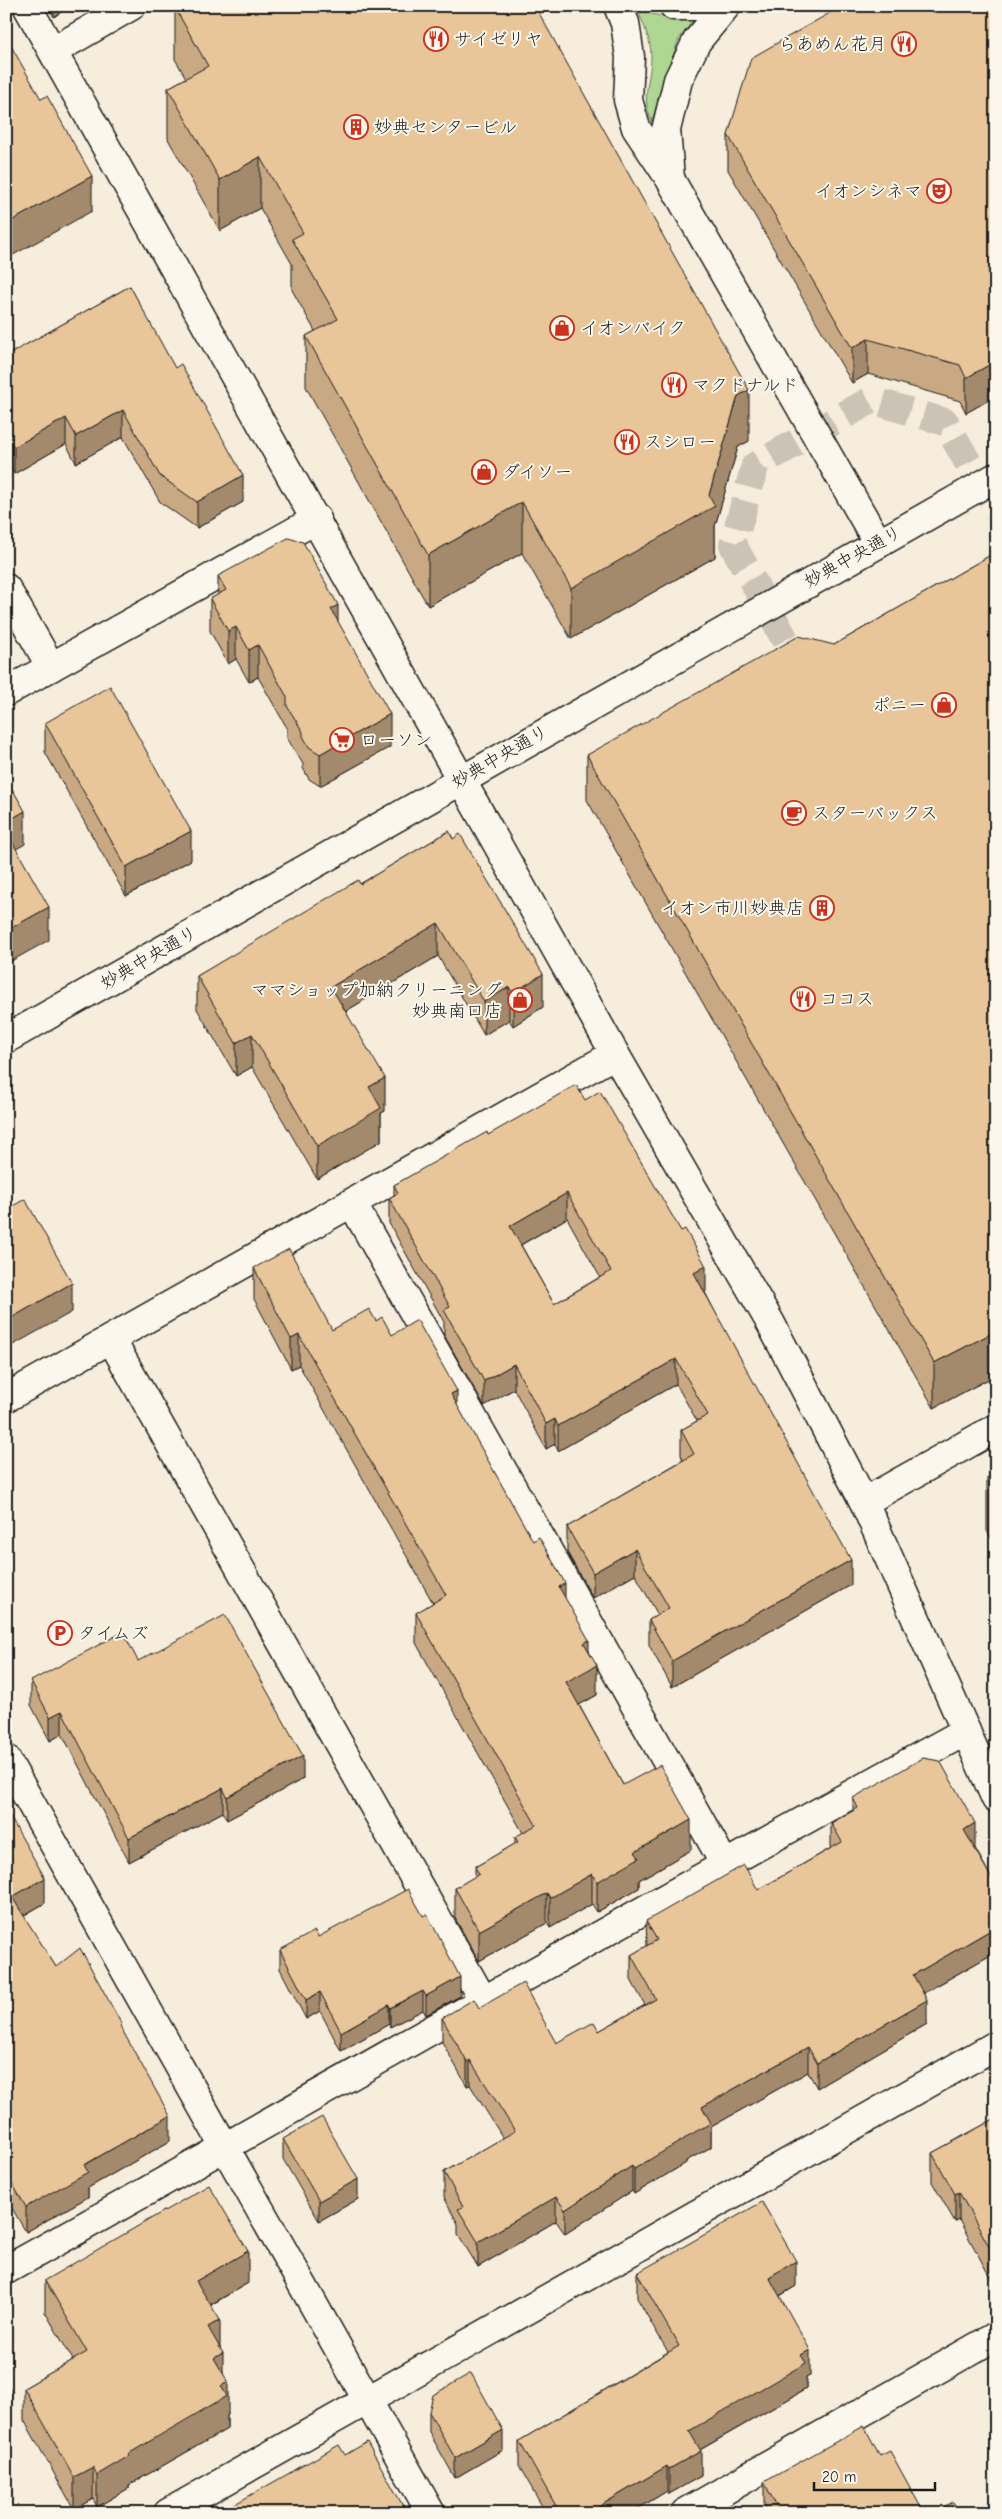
<svg xmlns="http://www.w3.org/2000/svg" width="1002" height="2519" font-family="'Comic Neue','Klee One',sans-serif">
	<style>
		.green { fill: #afd692; stroke: #667957 }
		.lines { fill: none; stroke-linecap: round; stroke-linejoin: round }
		.minor-tunnel { stroke: #cbc3b6; stroke-width: 28; stroke-dasharray: 28 14; stroke-linecap: butt }
		.minor-casing { stroke: #1c1c1c; stroke-width: 31 }
		.minor { stroke: #fbf7ec; stroke-width: 28 }
		.wall { fill: #c8a984; stroke: #1c1c1c; fill-rule: evenodd }
		.shaded-wall { fill: #a38a6c; stroke: #1c1c1c }
		.building { fill: #e9c59a; stroke: #1c1c1c; fill-rule: evenodd }
		.labels { text-anchor: middle; dominant-baseline: central; stroke-width: 4; stroke-linejoin: round; paint-order: stroke }
		.poi-label { font-size: 18px; fill: #1c1c1c; stroke: #fbf7ec; text-anchor: start }
		.street-label { font-size: 18px; fill: #1c1c1c; stroke: #fbf7ec }
	</style>
	<rect width="100%" height="100%" fill="#f7eddc"/>
	<filter id="ink" filterUnits="userSpaceOnUse"><feTurbulence type="fractalNoise" baseFrequency=".02" numOctaves="2"/><feDisplacementMap in="SourceGraphic" scale="10" xChannelSelector="R" yChannelSelector="G"/><feConvolveMatrix kernelMatrix="1 2 1 2 8 2 1 2 1" color-interpolation-filters="sRGB"/></filter>
	<g filter="url(#ink)">
		<path class="green" d="M638,11L666,17H696L679,39L660,93L652,122C640,95 651,82 651,56C651,40 644,26 638,11Z"/>
		<g class="lines">
			<path class="minor-tunnel" d="M817,662L794,656L733,545L755,466L871,400L945,422L996,512"/>
			<defs>
				<g id="minor">
					<path d="M27,6L615,1054L770,1322L864,1502L996,1799"/>
					<path d="M618,6L625,23L630,57L628,100L636,128L670,179L878,543"/>
					<path d="M674,6H709"/>
					<path d="M53,51L131,6"/>
					<path d="M670,178L666,130L678,80L697,41L726,6"/>
					<path d="M6,588L51,667"/>
					<path d="M6,692L317,519"/>
					<path d="M6,1039L996,477"/>
					<path d="M352,1203L724,1863"/>
					<path d="M111,1339L484,2002"/>
					<path d="M6,1398L615,1054"/>
					<path d="M864,1502L996,1428"/>
					<path d="M6,1759L431,2513"/>
					<path d="M6,2270C327,2091 644,1907 966,1731"/>
					<path d="M168,2513L996,2045"/>
					<path d="M685,2513L996,2336"/>
				</g>
			</defs>
			<use href="#minor" class="minor-casing"/>
			<use href="#minor" class="minor"/>
		</g>
		<g class="wall">
			<path d="M48,6H69L54,17Z"/>
			<path d="M996,6V396L966,413L960,401L868,374L852,383L728,170V135Z"/>
			<path d="M175,8L749,441L738,447L715,526V557L571,639L522,553L428,606L306,387V336L315,331L292,290V264L260,208L220,231L168,139V88L186,78L175,59Z"/>
			<path d="M130,286L243,502L197,528L160,502L123,437L76,463L66,444L14,474L6,461V356Z"/>
			<path d="M996,552V1375L934,1408L587,800V755L834,645Z"/>
			<path d="M218,576L338,622L390,747L320,786L309,779L303,768V764L287,738V728L258,677L249,682L236,659L228,664L210,631V599L218,595Z"/>
			<path d="M45,723L191,860L126,896L45,752Z"/>
			<path d="M449,831L543,1007L513,1026L509,1020L484,1035L438,956L346,1011L385,1111L381,1113V1141L317,1179L252,1067L236,1076L197,1009V976L360,884Z"/>
			<path d="M585,1100L706,1291L705,1292L851,1585L672,1687L649,1645V1620L658,1615L635,1574L593,1598L567,1552V1527L683,1460L681,1455V1430L697,1421L676,1384L558,1451L555,1444L546,1449L514,1389L484,1406L444,1335V1322L389,1223V1198L394,1195V1185L488,1135ZM567,1218L600,1277L554,1304L521,1245Z"/>
			<path d="M254,1268L332,1330L376,1321L392,1335L457,1406L565,1599L589,1651L597,1695L579,1705L623,1785L691,1850L639,1880V1888L597,1912L592,1904L550,1928L547,1923L479,1961L455,1918V1888L475,1877V1867L515,1844V1837L523,1833L416,1643V1613L433,1603L299,1365L291,1369L254,1299Z"/>
			<path d="M996,1442V1546L987,1531V1478L989,1477V1446Z"/>
			<path d="M138,1661L303,1779L227,1820L223,1812L129,1862L62,1734L50,1741L31,1705V1681Z"/>
			<path d="M853,1798L975,1848L996,1886V1952L924,1993L927,2024L817,2088L808,2072L711,2127V2147L686,2161V2163L634,2194L632,2191L565,2234L556,2221L478,2267L458,2234V2224L444,2197V2172L503,2138L470,2085L467,2086L442,2042V2018L479,2008L556,2043L599,2031L645,2005L631,1980V1955L647,1946L646,1921L758,1890L831,1848V1823L853,1811Z"/>
			<path d="M6,1810L45,1903L23,1916L56,1967L122,2030L170,2141L88,2188V2197L26,2232L6,2198Z"/>
			<path d="M318,1937L460,1996L426,2015L423,2010L390,2027L389,2024L341,2051L320,2011L306,2019L280,1969V1950Z"/>
			<path d="M996,2118V2288L959,2220L955,2222L932,2182V2153Z"/>
			<path d="M283,2139L358,2199L319,2221L283,2159Z"/>
			<path d="M637,2273L796,2286L780,2296L810,2375L806,2377V2389L700,2450L701,2476L669,2494L667,2491L631,2513H546L519,2466V2441L668,2352L637,2298Z"/>
			<path d="M45,2280L248,2283L211,2305L220,2349L228,2415H227V2429L129,2485V2488L97,2507L93,2499L74,2509L24,2420V2388L73,2360L45,2312Z"/>
			<path d="M429,2412L503,2450L455,2478L429,2432Z"/>
			<path d="M880,2456L924,2513H768L764,2504V2482Z"/>
		</g>
		<g class="shaded-wall">
			<path d="M54,6H69L54,17Z"/>
			<path d="M260,157V208L220,231V180Z"/>
			<path d="M92,176V211L6,259V224Z"/>
			<path d="M868,339V374L852,383V348Z"/>
			<path d="M996,361V396L966,413V378Z"/>
			<path d="M749,390V441L738,447L715,526V557L571,639V588L709,495L738,396Z"/>
			<path d="M123,410V437L76,463V436Z"/>
			<path d="M66,418V444L14,474V447Z"/>
			<path d="M243,475V502L197,528V502Z"/>
			<path d="M522,502V553L428,606V555Z"/>
			<path d="M338,605V637L331,609Z"/>
			<path d="M236,627V659L228,664V631Z"/>
			<path d="M258,645V677L249,682V650Z"/>
			<path d="M390,714V747L320,786V754Z"/>
			<path d="M25,811V844L6,855V822Z"/>
			<path d="M191,831V860L126,896V867Z"/>
			<path d="M49,907V940L6,964V931Z"/>
			<path d="M438,923V956L331,1020V987Z"/>
			<path d="M543,974V1007L513,1026V993Z"/>
			<path d="M509,987V1020L484,1035V1002Z"/>
			<path d="M252,1034V1067L236,1076V1043Z"/>
			<path d="M385,1078V1111L381,1113V1141L317,1179V1146L369,1087Z"/>
			<path d="M567,1193V1218L510,1251V1226Z"/>
			<path d="M706,1266V1291L694,1298V1273Z"/>
			<path d="M72,1283V1312L6,1349V1321Z"/>
			<path d="M996,1331V1375L934,1408V1363Z"/>
			<path d="M299,1335V1365L291,1369V1339Z"/>
			<path d="M676,1359V1384L558,1451V1426Z"/>
			<path d="M514,1364V1389L484,1406V1381Z"/>
			<path d="M457,1391V1421L451,1394Z"/>
			<path d="M555,1419V1444L546,1449V1424Z"/>
			<path d="M635,1549V1574L593,1598V1573Z"/>
			<path d="M851,1560V1585L672,1687V1661Z"/>
			<path d="M565,1583V1614L559,1587Z"/>
			<path d="M589,1640V1669L597,1665V1695L566,1712V1682L584,1643Z"/>
			<path d="M62,1711V1734L50,1741V1717Z"/>
			<path d="M303,1756V1779L227,1820V1797Z"/>
			<path d="M223,1788V1812L129,1862V1838Z"/>
			<path d="M691,1820V1850L639,1880V1888L597,1912V1882L635,1852Z"/>
			<path d="M975,1823V1848L964,1854V1830Z"/>
			<path d="M592,1874V1904L550,1928V1898Z"/>
			<path d="M45,1878V1903L12,1922V1897Z"/>
			<path d="M547,1893V1923L479,1961V1931Z"/>
			<path d="M996,1927V1952L913,1999V1975Z"/>
			<path d="M460,1977V1996L426,2015V1996Z"/>
			<path d="M423,1991V2010L390,2027V2008Z"/>
			<path d="M320,1992V2011L306,2019V2000Z"/>
			<path d="M927,2000V2024L817,2088V2063Z"/>
			<path d="M389,2005V2024L341,2051V2032Z"/>
			<path d="M808,2047V2072L711,2127V2147L686,2161V2163L634,2194V2169L686,2137L702,2107Z"/>
			<path d="M470,2060V2085L467,2086V2062Z"/>
			<path d="M170,2116V2141L88,2188V2197L26,2232V2207L84,2165Z"/>
			<path d="M632,2166V2191L565,2234V2210Z"/>
			<path d="M358,2179V2199L319,2221V2201Z"/>
			<path d="M959,2192V2220L955,2222V2194Z"/>
			<path d="M556,2197V2221L478,2267V2242Z"/>
			<path d="M248,2251V2283L196,2313V2281Z"/>
			<path d="M796,2261V2286L769,2302V2277Z"/>
			<path d="M220,2320V2352L208,2327Z"/>
			<path d="M810,2350V2375L806,2377V2389L689,2456V2431L801,2355Z"/>
			<path d="M223,2353V2385L214,2358Z"/>
			<path d="M228,2382V2415H227V2429L129,2485V2488L97,2507V2475L128,2454L221,2386Z"/>
			<path d="M11,2390V2425L6,2427V2393Z"/>
			<path d="M503,2430V2450L455,2478V2458Z"/>
			<path d="M701,2451V2476L669,2494V2469Z"/>
			<path d="M667,2466V2491L631,2513H588Z"/>
			<path d="M93,2467V2499L74,2509V2477Z"/>
		</g>
		<g class="building">
			<path d="M178,6H535L749,390L738,396L709,495L715,506L571,588L522,502L428,555L306,336L338,319L292,239L303,233L260,157L220,180L168,88L208,66L175,8Z"/>
			<path d="M842,6H996V361L966,378L960,365L868,339L852,348L728,135L751,58Z"/>
			<path d="M6,37L41,99L47,96L92,176L6,224Z"/>
			<path d="M130,286L175,368L181,364L243,475L197,502L160,476L123,410L76,436L66,418L14,447L6,434V356Z"/>
			<path d="M288,538L303,542L338,605L331,609L390,714L320,754L309,747L303,736V732L287,706V697L258,645L249,650L236,627L228,631L210,599L226,590L218,576Z"/>
			<path d="M996,552V1331L934,1363L587,755L799,636L834,645Z"/>
			<path d="M110,686L191,831L126,867L45,723Z"/>
			<path d="M6,778L25,811L6,822Z"/>
			<path d="M6,831L49,907L6,931Z"/>
			<path d="M449,831L453,839L460,834L543,974L513,993L509,987L484,1002L438,923L331,987L385,1078L369,1087L381,1108L317,1146L252,1034L236,1043L197,976L358,880L360,884Z"/>
			<path d="M576,1085L585,1100L600,1091L681,1231L685,1229L706,1266L694,1273L851,1560L672,1661L649,1620L669,1608L635,1549L593,1573L567,1527L694,1454L681,1430L708,1415L676,1359L558,1426L555,1419L546,1424L514,1364L484,1381L444,1310L450,1307L389,1198L398,1193L394,1185L487,1132L488,1135ZM567,1193L611,1271L554,1304L510,1226Z"/>
			<path d="M25,1199L72,1283L6,1321V1210Z"/>
			<path d="M289,1249L332,1330L369,1309L376,1321L382,1317L392,1335L417,1320L457,1391L451,1394L533,1541L539,1537L565,1583L559,1587L589,1640L584,1643L597,1665L566,1682L623,1785L660,1765L691,1820L635,1852L639,1858L597,1882L592,1874L550,1898L547,1893L479,1931L455,1888L479,1874L475,1867L518,1842L515,1837L536,1825L416,1613L446,1595L299,1335L291,1339L254,1268Z"/>
			<path d="M996,1442V1458L989,1446Z"/>
			<path d="M996,1473V1493L987,1478Z"/>
			<path d="M225,1615L303,1756L227,1797L223,1788L129,1838L62,1711L50,1717L31,1681L123,1632L138,1661Z"/>
			<path d="M923,1758L940,1761L975,1823L964,1830L996,1886V1927L913,1975L927,2000L817,2063L808,2047L702,2107L711,2123L686,2137V2138L634,2169L632,2166L565,2210L556,2197L478,2242L458,2209L463,2207L444,2172L515,2131L470,2060L467,2062L442,2018L474,1999L479,2008L523,1983L556,2043L594,2022L599,2031L656,1999L631,1955L657,1940L646,1921L744,1865L758,1890L842,1842L831,1823L858,1808L853,1798Z"/>
			<path d="M6,1810L45,1878L12,1897L56,1967L80,1948L122,2025L120,2026L170,2116L84,2165L88,2172L26,2207L6,2173Z"/>
			<path d="M408,1889L423,1916L427,1914L460,1977L426,1996L423,1991L390,2008L389,2005L341,2032L320,1992L306,2000L280,1950L315,1931L318,1937Z"/>
			<path d="M322,2117L358,2179L319,2201L283,2139Z"/>
			<path d="M996,2118V2259L959,2192L955,2194L932,2153Z"/>
			<path d="M209,2185L248,2251L196,2281L220,2320L208,2327L223,2353L214,2358L228,2382L221,2386L227,2396L128,2454L129,2456L97,2475L93,2467L74,2477L24,2388L87,2352L45,2280Z"/>
			<path d="M762,2202L796,2261L769,2277L810,2350L801,2355L806,2363L689,2431L701,2451L669,2469L667,2466L588,2513H560L519,2441L679,2346L637,2273Z"/>
			<path d="M471,2373L503,2430L455,2458L429,2412L433,2395Z"/>
			<path d="M6,2383L11,2390L6,2393Z"/>
			<path d="M864,2426L880,2456L890,2451L924,2513H780L764,2482Z"/>
			<path d="M367,2442L407,2513H219L339,2445L345,2455Z"/>
			<path d="M953,2502L960,2513H933Z"/>
		</g>
	</g>
	<defs>
		<symbol id="restaurant-ring" viewBox="-11 -11 22 22"><circle r="9.5" fill="#fbf7ec" stroke="#c8321e" stroke-width="1.5"/><path d="M-5-6h1v4h1v-4h1v4h1v-4h1v5L-1.5 .5V6h-2V.5L-5-1ZM5-6V6H3V1.5H1.5Q1.5-4 5-6Z" fill="#c8321e"/></symbol>
		<symbol id="building-ring" viewBox="-11 -11 22 22"><circle r="9.5" fill="#fbf7ec" stroke="#c8321e" stroke-width="1.5"/><path d="M-4-6H4V6H1V3H-1V6H-4ZM-2.5-4.3h1.7v1.8h-1.7ZM.8-4.3h1.7v1.8H.8ZM-2.5-1h1.7V.8h-1.7ZM.8-1h1.7V.8H.8Z" fill="#c8321e"/></symbol>
		<symbol id="theatre-ring" viewBox="-11 -11 22 22"><circle r="9.5" fill="#fbf7ec" stroke="#c8321e" stroke-width="1.5"/><path d="M-5-5.5Q0-4 5-5.5V0Q5 5 0 6Q-5 5-5 0ZM-3.3-2.5H-1v1.5H-3.3ZM1-2.5H3.3v1.5H1ZM-2.8 1Q0 5.5 2.8 1Z" fill="#c8321e"/></symbol>
		<symbol id="shop-ring" viewBox="-11 -11 22 22"><circle r="9.5" fill="#fbf7ec" stroke="#c8321e" stroke-width="1.5"/><path d="M-5-2.5h2.3a2.7 3.5 0 0 1 5.4 0H5L5.5 6h-11ZM-1.5-2.5h3a1.5 2.3 0 0 0-3 0Z" fill="#c8321e"/></symbol>
		<symbol id="supermarket-ring" viewBox="-11 -11 22 22"><circle r="9.5" fill="#fbf7ec" stroke="#c8321e" stroke-width="1.5"/><path d="M-6-5.5h2.5l.6 2H6L4.5 2H-2.5L-4.4-4H-6ZM-1.5 3.2a1.3 1.3 0 1 0 .1 0ZM3 3.2a1.3 1.3 0 1 0 .1 0Z" fill="#c8321e"/></symbol>
		<symbol id="cafe-ring" viewBox="-11 -11 22 22"><circle r="9.5" fill="#fbf7ec" stroke="#c8321e" stroke-width="1.5"/><path d="M-5.5-4.5H6V0H3Q3 3.5 0 3.5H-2.5Q-5.5 3.5-5.5 0ZM3-3.2v2h1.7v-2ZM-6 4.5H4V6H-6Z" fill="#c8321e"/></symbol>
		<symbol id="parking-ring" viewBox="-11 -11 22 22"><circle r="9.5" fill="#fbf7ec" stroke="#c8321e" stroke-width="1.5"/><path d="M-3.5-5.5H1a3.5 3.5 0 0 1 0 7H-1V5.5H-3.5ZM-1-3.4V-.6H.8a1.4 1.4 0 0 0 0-2.8Z" fill="#c8321e"/></symbol>
	</defs>
	<g fill-rule="evenodd">
		<use href="#restaurant-ring" x="422" y="25" width="28" height="28"/>
		<use href="#restaurant-ring" x="890" y="30" width="28" height="28"/>
		<use href="#building-ring" x="342" y="113" width="28" height="28"/>
		<use href="#theatre-ring" x="925" y="177" width="28" height="28"/>
		<use href="#shop-ring" x="548" y="314" width="28" height="28"/>
		<use href="#restaurant-ring" x="660" y="371" width="28" height="28"/>
		<use href="#restaurant-ring" x="613" y="428" width="28" height="28"/>
		<use href="#shop-ring" x="470" y="458" width="28" height="28"/>
		<use href="#shop-ring" x="930" y="691" width="28" height="28"/>
		<use href="#supermarket-ring" x="328" y="726" width="28" height="28"/>
		<use href="#cafe-ring" x="780" y="799" width="28" height="28"/>
		<use href="#building-ring" x="808" y="894" width="28" height="28"/>
		<use href="#restaurant-ring" x="789" y="985" width="28" height="28"/>
		<use href="#shop-ring" x="506" y="986" width="28" height="28"/>
		<use href="#parking-ring" x="46" y="1619" width="28" height="28"/>
	</g>
	<g class="labels">
		<g class="poi-label">
			<text x="454" y="39">サイゼリヤ</text>
			<text x="886" y="44" text-anchor="end">らあめん花月</text>
			<text x="374" y="127">妙典センタービル</text>
			<text x="922" y="191" text-anchor="end">イオンシネマ</text>
			<text x="580" y="328">イオンバイク</text>
			<text x="692" y="385">マクドナルド</text>
			<text x="644" y="442">スシロー</text>
			<text x="502" y="472">ダイソー</text>
			<text x="926" y="705" text-anchor="end">ポニー</text>
			<text x="360" y="740">ローソン</text>
			<text x="812" y="813">スターバックス</text>
			<text x="804" y="908" text-anchor="end">イオン市川妙典店</text>
			<text x="502" y="990" text-anchor="end">ママショップ加納クリーニング<tspan x="502" dy="21">妙典南口店</tspan></text>
			<text x="820" y="999">ココス</text>
			<text x="78" y="1633">タイムズ</text>
		</g>
		<g class="street-label">
			<text transform="translate(853 557) rotate(-29)">妙典中央通り</text>
			<text transform="translate(500 757) rotate(-30)">妙典中央通り</text>
			<text transform="translate(149 958) rotate(-30)">妙典中央通り</text>
		</g>
	</g>
	<rect width="1002" height="2519" fill="none" stroke="#fbf7ec" stroke-width="25"/>
	<rect x="12" y="12" width="977" height="2494" fill="none" stroke="#1c1c1c" stroke-width="2" filter="url(#ink)"/>
	<path d="M814 2482v8h121v-8" fill="none" stroke="#1c1c1c" stroke-width="2.5"/>
	<text x="822" y="2482" font-size="15" fill="#1c1c1c" stroke="#fbf7ec" stroke-width="4" paint-order="stroke">20 m</text>
</svg>
